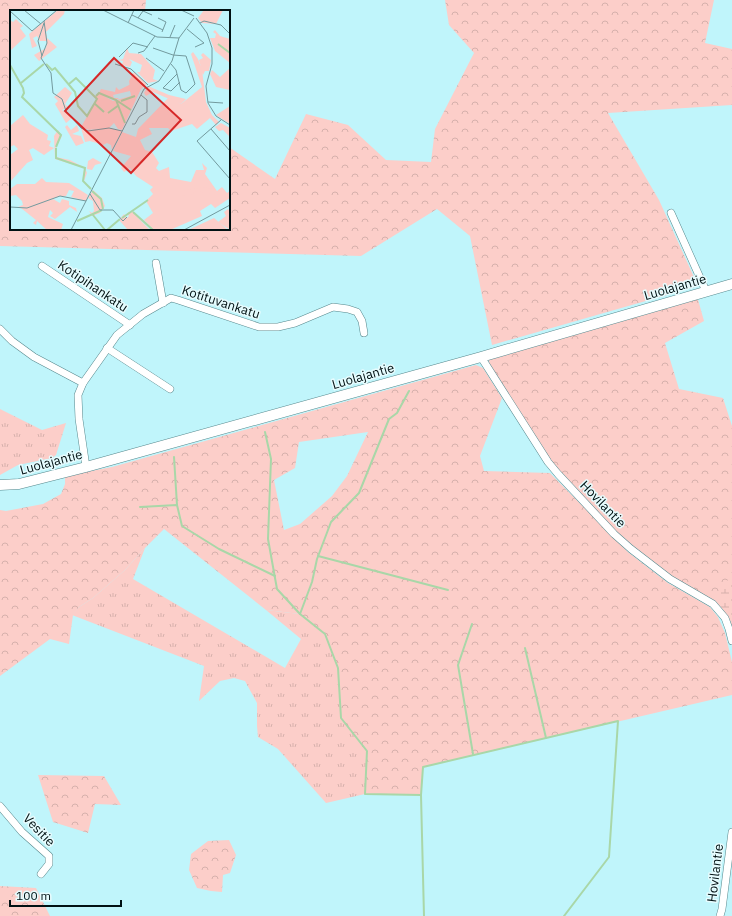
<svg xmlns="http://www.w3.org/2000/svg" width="732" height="916" font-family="'IBM Plex Sans',sans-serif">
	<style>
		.grass { fill: url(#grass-tufts) }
		.forest { fill: url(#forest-crowns); fill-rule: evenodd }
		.wetland { fill: url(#wetland-marsh) }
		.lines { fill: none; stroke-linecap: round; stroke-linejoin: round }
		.stream { stroke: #a9d7a8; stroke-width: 2 }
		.minor-casing { stroke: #56888d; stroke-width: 8 }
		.secondary-casing { stroke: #56888d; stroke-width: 11 }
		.minor { stroke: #fff; stroke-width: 7 }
		.secondary { stroke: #fff; stroke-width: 10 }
		.labels { text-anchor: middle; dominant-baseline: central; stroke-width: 3; stroke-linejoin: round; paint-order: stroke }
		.street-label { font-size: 13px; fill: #001113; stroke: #e7fcfe }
		.inset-river { fill: none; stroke: #a9d7a8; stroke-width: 2 }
		.inset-road { fill: none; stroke: #739a9e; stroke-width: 1 }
		.view { fill: #d62828; fill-opacity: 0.15; stroke: #d62828; stroke-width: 2 }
		.inset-edge { fill: none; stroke: #001113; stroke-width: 2 }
	</style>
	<defs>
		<pattern id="grass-tufts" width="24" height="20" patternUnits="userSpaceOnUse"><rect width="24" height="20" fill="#fccec9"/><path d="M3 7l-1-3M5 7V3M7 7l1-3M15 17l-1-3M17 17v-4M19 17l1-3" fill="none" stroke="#d6b0ac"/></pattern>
		<pattern id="forest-crowns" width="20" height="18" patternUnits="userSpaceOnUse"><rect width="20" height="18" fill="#fccec9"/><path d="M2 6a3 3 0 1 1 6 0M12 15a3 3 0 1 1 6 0" fill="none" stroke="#d6b0ac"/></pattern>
		<pattern id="wetland-marsh" width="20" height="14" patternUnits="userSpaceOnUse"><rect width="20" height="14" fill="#fccec9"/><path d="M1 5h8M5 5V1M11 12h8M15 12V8" fill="none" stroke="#d6b0ac"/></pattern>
	</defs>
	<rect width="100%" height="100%" fill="#c0f5fb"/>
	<g class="grass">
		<path d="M0,409L42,430L66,423L56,455L52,458L18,465L0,475Z"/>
		<path d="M145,548L133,579L285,668L301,639L266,610L300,614L325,634L338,668L341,718L367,751L365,794L326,803L278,749L258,737L257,726V703L245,681L234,678L220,681L199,701L204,666L72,615L79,607L93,598L125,570Z"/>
	</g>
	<g class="forest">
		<path d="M0,0H146L145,11H11V229H229V147L275,179L306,114L348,125L386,160L431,162L435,129L474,53L449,25L445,0H714L705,43L732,49V105L608,113L659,200L698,286L492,345L470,236L437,209L361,256L0,246Z"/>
		<path d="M697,296L704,321L665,343L679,389L723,398L732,426V628L730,620L723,609L714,601L670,576L616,532L548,459L491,368L488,359Z"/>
		<path d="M476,365L483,368L502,398L480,456L484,471L550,473L628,552L668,583L710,607L718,617L725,633L732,662V695L423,767L421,795L365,794L367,751L341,718L338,668L325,634L300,614L266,610L164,529L145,548L125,570L93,598L79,607L73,615L69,644L50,639L0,676V510L6,511L43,504L61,494L65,484V476L112,467ZM368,432L347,476L332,496L300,524L284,530L274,480L295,468L299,442Z"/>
		<path d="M38,775L104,776L121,805L95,804L88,833L53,822Z"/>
		<path d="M229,840L236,855L230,873L223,875L222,892L211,891L197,888L189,870L191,854L208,841Z"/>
		<path d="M0,886L36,888L50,916H54H0Z"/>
	</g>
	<path class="wetland" d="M728,580L732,581V620H730L721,607L720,596L721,587Z"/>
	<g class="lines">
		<g class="stream">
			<path d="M409,391L397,413L389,419L359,493L331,522L317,559L312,582L300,614L325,634L338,668L341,718L367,751L365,794L421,795"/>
			<path d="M265,432L271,459L268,539L277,589L300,614"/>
			<path d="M174,457L177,505"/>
			<path d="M140,507L177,505L182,526L219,549L275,576"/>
			<path d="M318,556L448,590"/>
			<path d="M472,624L458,665L473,754"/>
			<path d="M525,648L546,738"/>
			<path d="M424,916L421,795L423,767L618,721L609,857L564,916"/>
		</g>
		<defs>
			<g id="minor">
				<path d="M671,213L706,291"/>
				<path d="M156,263L163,303"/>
				<path d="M42,266L130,325"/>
				<path d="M0,329L12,341L34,357L83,383"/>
				<path d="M107,348L170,389"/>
				<path d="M481,357L548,462L558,474L614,534L631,549L670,579L713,604L725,618L729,629L732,641"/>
				<path d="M86,467L79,419L78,395L83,383L117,335L143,314L171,298L178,300L259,327H278L295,323L333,307L348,309L357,312L362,321L364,333"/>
				<path d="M0,806L22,832L49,856V864L41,874"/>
				<path d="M720,916L722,909L732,832"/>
			</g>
			<path id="secondary" d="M0,485L19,484L86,467L481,357L732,284"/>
		</defs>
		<use href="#minor" class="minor-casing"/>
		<use href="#secondary" class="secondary-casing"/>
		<use href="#minor" class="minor"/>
		<use href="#secondary" class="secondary"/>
	</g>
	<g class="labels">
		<g class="street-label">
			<text transform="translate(93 286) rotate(34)">Kotipihankatu</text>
			<text transform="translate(675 287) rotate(-16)">Luolajantie</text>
			<text transform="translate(221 302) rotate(18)">Kotituvankatu</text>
			<text transform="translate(363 376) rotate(-16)">Luolajantie</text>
			<text transform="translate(51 462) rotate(-15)">Luolajantie</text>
			<text transform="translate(603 504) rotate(46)">Hovilantie</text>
			<text transform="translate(39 830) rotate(46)">Vesitie</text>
			<text transform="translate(715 873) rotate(-83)">Hovilantie</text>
		</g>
	</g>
	<g transform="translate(10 10)">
		<rect width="220" height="220" fill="#c0f5fb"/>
		<path d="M121,74V83L120,81L103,85L104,88H109L106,90L89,83L91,79L105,82L106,77L109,80ZM138,76L159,85L176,89L171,94L143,82L136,86L134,83ZM48,120L52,126L46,137V147L60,150L75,158L77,163L74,171L81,181L73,171L74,158L45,149L44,126ZM218,199L220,202V220L208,212L216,206L214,202Z" fill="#fccec9"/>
		<path d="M48,0H55L54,4L36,22L37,28L47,37L29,51L24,45L36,38L37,31H30L27,26L23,28L27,36L22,38L19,24ZM6,9L13,16L10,18L16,26L0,41V10L3,12ZM205,20L210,26L220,29V53L205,41L200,28H205L206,24L203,22ZM117,38L119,43L131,44L145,60L143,69L148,71L138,73L127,62H130L132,55L119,49L122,52L120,57L112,55L113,51L109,50L113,49ZM183,42L188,49L192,60L196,92L202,105L209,112L206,115L200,108L187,119L182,114L161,121L158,118H139L142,124L130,130L135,140L142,142L149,153L146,158L149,161L159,157L160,168L181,172L186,160H194L192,153L197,158L195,164L207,181L212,177L217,183L220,181V188L205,198L201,194L190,201L192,206L160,220H144L134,210L143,203L136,191L143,184L140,180L143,177L126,166L120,158L114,162L111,158L121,146L103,141L112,122L126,127L128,119L159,87L171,94L192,77L181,44ZM193,43L201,50L199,61H195L193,65L189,50L193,48L191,45ZM220,58V80L206,77L200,64L202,60L210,67ZM124,62L137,74L131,79L112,120L108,119L104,113L99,118L112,121L102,140L101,135L97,133L93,135L80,131L75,132L71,118L77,121L90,118L79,120L71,117L87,89L85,87L89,83L103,91L121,86L119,71ZM55,77L62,83L55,94L58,97L52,100L62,108L56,113L45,94L48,91L44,87ZM220,96V114L206,105ZM13,105L20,114L38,125L37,130L41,131L39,136L44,138L34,145L23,138L19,140L23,150L17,153L0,172V145L8,139L4,135L0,137V116ZM211,113L220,118V127L213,120L209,121L205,117ZM57,115L61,120L67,115L69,121L62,124L71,126L74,133L66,136L55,117ZM83,148L92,153L85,155L82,160L77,159L78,151ZM32,168L36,172L59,173L78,185L76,191L61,187L64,181L59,180L56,186H51L17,197H8L13,195L12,191L6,185L0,186V179L7,174H25ZM83,180L92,188L95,196L90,203L82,206L79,201L82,203L84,201L83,191L78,188ZM43,189L50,193L52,189L59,191V195L66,198L67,202L60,197L45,209L40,206L43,203L40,200L38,207L53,214L51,220H37L27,211L26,215L23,213L26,210L11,198ZM122,201L132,212L140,220H118L109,210L114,204L117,208L119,206L117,203ZM204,208L218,220H178L189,215Z" fill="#fccec9"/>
		<path d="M209,33L214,36L220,34V52L207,40ZM193,177L203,179L205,185L187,181L178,186L170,185L172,181Z" fill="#fccec9"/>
		<path d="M194,0H213L206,14L192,13L188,8Z" fill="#fccec9"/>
		<path class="inset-river" d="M208,34L220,43M36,54L42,60L45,58L65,82L68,96L77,106L87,89L66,68L59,74M0,55L13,78L14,83L12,87L51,125L46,137M11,73L34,54M86,86L89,83L106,90L115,113M106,90L121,100M111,91L125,86M84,93L94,102M98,103L109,95M46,138V148L75,158L73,171L81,179M82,181L91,189L93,199M123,202L143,220M83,205L95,220M112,208L138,190M67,211L92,200M97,220L110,209"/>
		<path class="inset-road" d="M14,0L31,14M93,0L147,27L169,28M171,0L184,6M0,1L22,21L47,0M122,5L153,20M128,8L133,1L142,5M148,8L156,12L152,22M186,8L197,23L202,38V54L196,76L198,93L206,106L220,115M34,11L37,33L31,48L41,63L43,83L52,89L56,101L71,118L78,121L99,118L112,121M118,13L124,0M190,13L194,11L211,15L220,24M177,19L194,33L185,37M160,27L165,15M143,38L163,45L176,46L185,74L176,83L171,80L166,60L161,54M128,43L134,41L145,26M32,46L28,31L34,13M109,47L123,33L138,37M136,48L154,61M105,54L121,59L138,75M167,64L153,78L161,81L170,72M198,92L213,93M211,110L187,131L220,169M122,114H125L129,107L137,102V90L131,85M201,119L220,141M80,184L90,200H103L113,211L117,207M0,197L17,198L50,186L76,191M61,220L134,79L149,71L162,51L169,28L184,8M174,220L220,195"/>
		<path class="view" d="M104,48L171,110L121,163L55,101Z"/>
		<rect width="220" height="220" class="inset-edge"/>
	</g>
	<path d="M10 900v6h111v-6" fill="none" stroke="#001113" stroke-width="2"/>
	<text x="16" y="900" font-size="12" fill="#001113" stroke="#e7fcfe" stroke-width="3" paint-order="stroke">100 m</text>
</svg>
